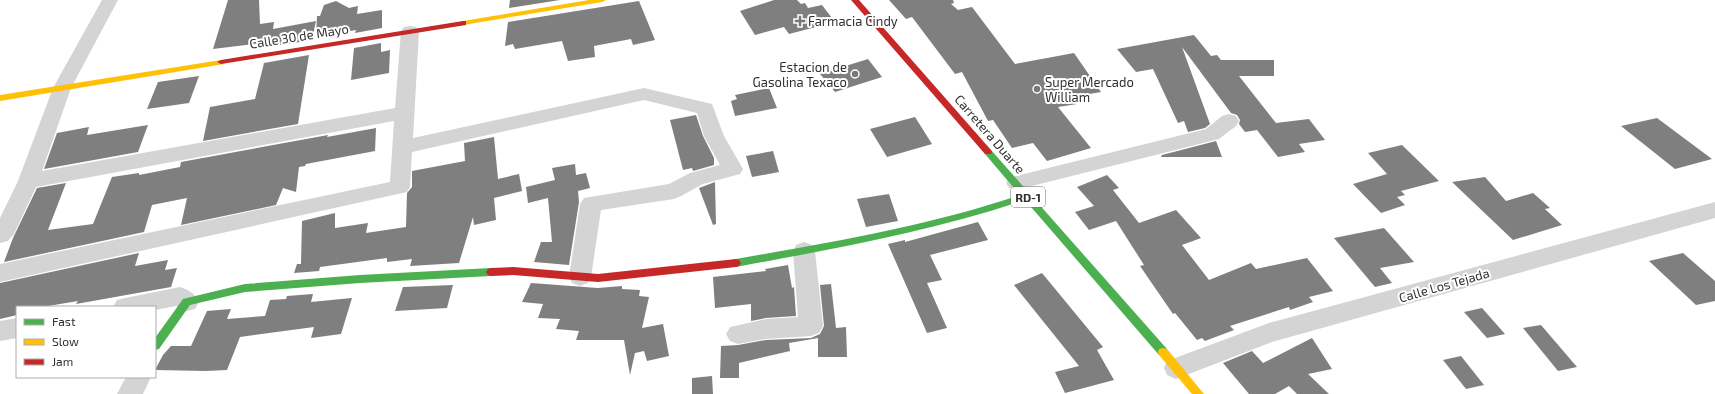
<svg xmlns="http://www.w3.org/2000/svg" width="1715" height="394" font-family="'Exo 2',sans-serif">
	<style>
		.building { fill: #7f7f7f }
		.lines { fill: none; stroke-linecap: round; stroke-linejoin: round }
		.street { fill: #d4d4d4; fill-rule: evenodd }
		.fast { fill: #4caf50; fill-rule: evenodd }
		.slow { fill: #ffc107; fill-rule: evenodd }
		.jam { fill: #c62828; fill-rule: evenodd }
		.poi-dot { fill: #787878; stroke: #fff; stroke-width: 1.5 }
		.labels { text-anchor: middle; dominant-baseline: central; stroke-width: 4; stroke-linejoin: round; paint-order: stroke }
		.shield { fill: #fff; stroke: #6e6e6e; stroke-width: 1 }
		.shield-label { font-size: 12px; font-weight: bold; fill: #303030 }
		.poi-label { font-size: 13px; fill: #303030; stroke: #fff; text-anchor: start }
		.street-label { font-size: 13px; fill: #303030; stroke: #fff }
	</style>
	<rect width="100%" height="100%" fill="#fff"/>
	<g class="building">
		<path d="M228,0H259L260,24L274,22L273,29L316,21L312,40L268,47L269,42L213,49Z"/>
		<path d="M510,0H560L509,8Z"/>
		<path d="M774,0H797L801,4L805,3L808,8L822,5L835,22L789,34L784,27L755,35L740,11Z"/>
		<path d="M889,0H953L954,3L951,4L958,10L972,7L1015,64L1074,53L1101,92L1072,97L1077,104L1058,107L1091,148L1047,161L1033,143L1012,148L993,120L988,121L962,72L955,74L912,17L906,19Z"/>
		<path d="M336,1L349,8L358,6L357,14L382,10V28L355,33L356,30L316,37L317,16H320L324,5Z"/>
		<path d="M639,1L655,40L633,45L631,39L594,46L595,57L568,61L562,41L515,49L513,44L505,46L508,22Z"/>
		<path d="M1194,35L1211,56L1217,55L1221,60H1274V76H1239L1276,123L1309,119L1325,140L1299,144L1305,152L1278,157L1257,130L1245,132L1239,124L1240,120L1237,115L1231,113L1182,47L1210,124L1205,128L1188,132L1184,121L1178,123L1153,69L1136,72L1117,49Z"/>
		<path d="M381,43V52L390,50L389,73L351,80L354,48Z"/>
		<path d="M309,55L298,124L203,141L210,107L255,99L264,63Z"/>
		<path d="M868,59L882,77L835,92L820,74Z"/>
		<path d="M199,76L189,103L147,109L158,82Z"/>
		<path d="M769,88L777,108L735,116L731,101L737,99L735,95Z"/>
		<path d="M696,115L703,136L714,158V165L693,171L692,168L683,170L670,120Z"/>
		<path d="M915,117L932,144L887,157L870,129Z"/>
		<path d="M1657,118L1712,159L1675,169L1621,126Z"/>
		<path d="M148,125L138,152L44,169L57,133L89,127L87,135Z"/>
		<path d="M376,128L375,151L306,164L305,166L299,167L296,192L283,188L276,205L181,225L187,198L152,205L144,232L4,262L13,238L37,188L66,183L48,230L93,224L112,177L139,173V175L180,167L181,162L328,135L327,137Z"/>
		<path d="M494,137L498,179L519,174L522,191L494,198L496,220L474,225L473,217L459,263L410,266L412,259L387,262V258L320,267L319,271L294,273L297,264H301L302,221L335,213V228L368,223L366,233L406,227L407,193L412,187V171L465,161L464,143Z"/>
		<path d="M1216,141L1222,157H1161L1162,155Z"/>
		<path d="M1402,145L1439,181L1401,191L1405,195L1397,197L1405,205L1381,213L1353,184L1387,174L1368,153Z"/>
		<path d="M773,151L779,172L752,177L746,156Z"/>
		<path d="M575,164L576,175L586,173L590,188L578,191L579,202L569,265L534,262L541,242H552L548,198L528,203L526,187L555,180L552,168Z"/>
		<path d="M1107,175L1119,188L1113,190L1139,223L1176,210L1201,238L1182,245L1209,280L1251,263L1256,269L1307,258L1333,291L1309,297L1313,302L1290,310L1289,307L1230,326L1234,330L1205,341L1202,338L1197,340L1175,313L1173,314L1140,266L1144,265L1116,221L1089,230L1075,212L1094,206L1077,187Z"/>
		<path d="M1485,177L1506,201L1533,193L1550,208L1545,209L1562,225L1513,240L1452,182Z"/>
		<path d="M715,182L716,224L713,225L699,188Z"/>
		<path d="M889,194L898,221L866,227L857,199Z"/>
		<path d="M978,222L988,240L930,255L942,280L927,283L947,328L927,333L888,244L905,240V242Z"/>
		<path d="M1384,228L1414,262L1380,268L1392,283L1375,287L1334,238Z"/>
		<path d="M139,253L135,266L168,260L165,270L177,268L171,287L76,304L78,301L42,307H17V315L0,319V283Z"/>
		<path d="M1683,253L1715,281V301L1696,305L1649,261Z"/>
		<path d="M788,265L792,288L794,287L796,316L766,318L751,321V304L715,308L713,277L766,271L765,269Z"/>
		<path d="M1042,273L1103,347L1097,350L1114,380L1065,393L1055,372L1079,366L1014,285Z"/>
		<path d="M531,283L598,288L622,286V289L640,290L639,296L649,297L642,328L663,324L669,356L647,361L644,351L635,353L630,375L624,340H576L579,331L556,329L560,319L538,318L543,304L522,302Z"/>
		<path d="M831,284L836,328L846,327L847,357H818V338L789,343L790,351L739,363V378H720L721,346L738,345L766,340L811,338L820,334L824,326L820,285Z"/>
		<path d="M453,285L447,308L395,311L403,287Z"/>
		<path d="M313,294L311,302L352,298L341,334L311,338L314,327L240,337L227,370L206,371L155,370L163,355L171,346H191L207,311L231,309L227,319L265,316L270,300L286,299L287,296Z"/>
		<path d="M1482,308L1505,334L1487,338L1464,312Z"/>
		<path d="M1541,325L1577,367L1558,371L1523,328Z"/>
		<path d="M1312,338L1332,369L1308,374L1329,394H1297L1289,386L1275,394H1249L1223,363L1252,351L1263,363Z"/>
		<path d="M1461,356L1484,385L1466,389L1443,360Z"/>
		<path d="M712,376L713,394H692V378Z"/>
	</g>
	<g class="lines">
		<g class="street">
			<path d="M102,0H118L71,88L42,171L395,108L401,31L404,27L410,26L416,27L419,31L413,138L644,88L712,104L724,136L743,169L740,174L703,184L681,196L674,199L601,210L591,277L588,283L580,286L572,283L569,277L580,204L584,198L669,184L690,173L720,165L704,136L697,113L644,100L412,152L410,187L407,192L0,282V264L390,182L394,121L36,187L14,234L8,241L0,243V218L18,181L53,88Z"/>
			<path d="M1229,114L1236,116L1239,121L1236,126L1219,139L1016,190L1009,188L1006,183L1009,178L1016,176L1206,129L1222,116Z"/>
			<path d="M1715,202V218L1272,342L1176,379L1167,375L1164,368L1167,361L1269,323Z"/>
			<path d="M804,242L812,245L815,251L823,326L819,333L811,336L766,339L738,344L730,341L726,334L730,327L766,319L798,317L793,251L796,245Z"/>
			<path d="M180,287C189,290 194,293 199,302L195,309L187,311L176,306L155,310V307H113L117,300L125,298Z"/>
			<path d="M17,318V338L0,341V321Z"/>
			<path d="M126,377H151L143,394H117Z"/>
		</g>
		<g class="fast">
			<path d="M988,149L991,150L1167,349L1168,352L1167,355L1163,356L1159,355L1025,200C931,232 833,249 736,267L733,266L731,263L733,260L736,259C832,242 928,226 1020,195L985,154L984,152Z"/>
			<path d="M491,268L494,269L496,272L494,275L491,276L360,283L245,292L190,305L159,349L155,350V338L183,299L187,298L245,284L360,275Z"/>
		</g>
		<g class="slow">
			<path d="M589,0H606L602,2L463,25L459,23L463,21Z"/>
			<path d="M221,60H224L225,62L224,64L0,101V95Z"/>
			<path d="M1163,348L1167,349L1204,394H1192L1159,355L1158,352L1159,349Z"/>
		</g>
		<g class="jam">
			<path d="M851,0H859L991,150L992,152L991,154H985Z"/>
			<path d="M463,21H466V25L221,64L217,62L221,60Z"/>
			<path d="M736,259L739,260L741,263L739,266L736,267L598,282L513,275L491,276L488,275L486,272L488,269L491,268L513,267L598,274Z"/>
		</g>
	</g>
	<g class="poi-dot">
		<path d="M798 15h4v4h4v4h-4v4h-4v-4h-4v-4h4z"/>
		<circle cx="855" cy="74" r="4"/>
		<circle cx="1037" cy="89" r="4"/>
	</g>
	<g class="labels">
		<rect class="shield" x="1011" y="187" width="34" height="20" rx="3"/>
		<g class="shield-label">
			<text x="1028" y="197">RD-1</text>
		</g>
		<g class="poi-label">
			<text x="808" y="21">Farmacia Cindy</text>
			<text x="847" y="67" text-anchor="end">Estacion de<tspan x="847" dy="15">Gasolina Texaco</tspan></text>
			<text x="1045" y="82">Super Mercado<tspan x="1045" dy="15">William</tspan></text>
		</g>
		<g class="street-label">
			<text transform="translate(299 36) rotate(-9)">Calle 30 de Mayo</text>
			<text transform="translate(990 134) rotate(49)">Carretera Duarte</text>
			<text transform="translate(1444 285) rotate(-16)">Calle Los Tejada</text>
		</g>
	</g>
	<rect x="16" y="306" width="140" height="72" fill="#ffffff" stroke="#acacac"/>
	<rect x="24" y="319" width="20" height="6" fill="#4caf50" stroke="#acacac"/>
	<text x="52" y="326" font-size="12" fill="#303030">Fast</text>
	<rect x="24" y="339" width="20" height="6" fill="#ffc107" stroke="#acacac"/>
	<text x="52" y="346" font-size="12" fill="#303030">Slow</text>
	<rect x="24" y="359" width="20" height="6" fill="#c62828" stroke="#acacac"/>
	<text x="52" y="366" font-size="12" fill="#303030">Jam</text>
</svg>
